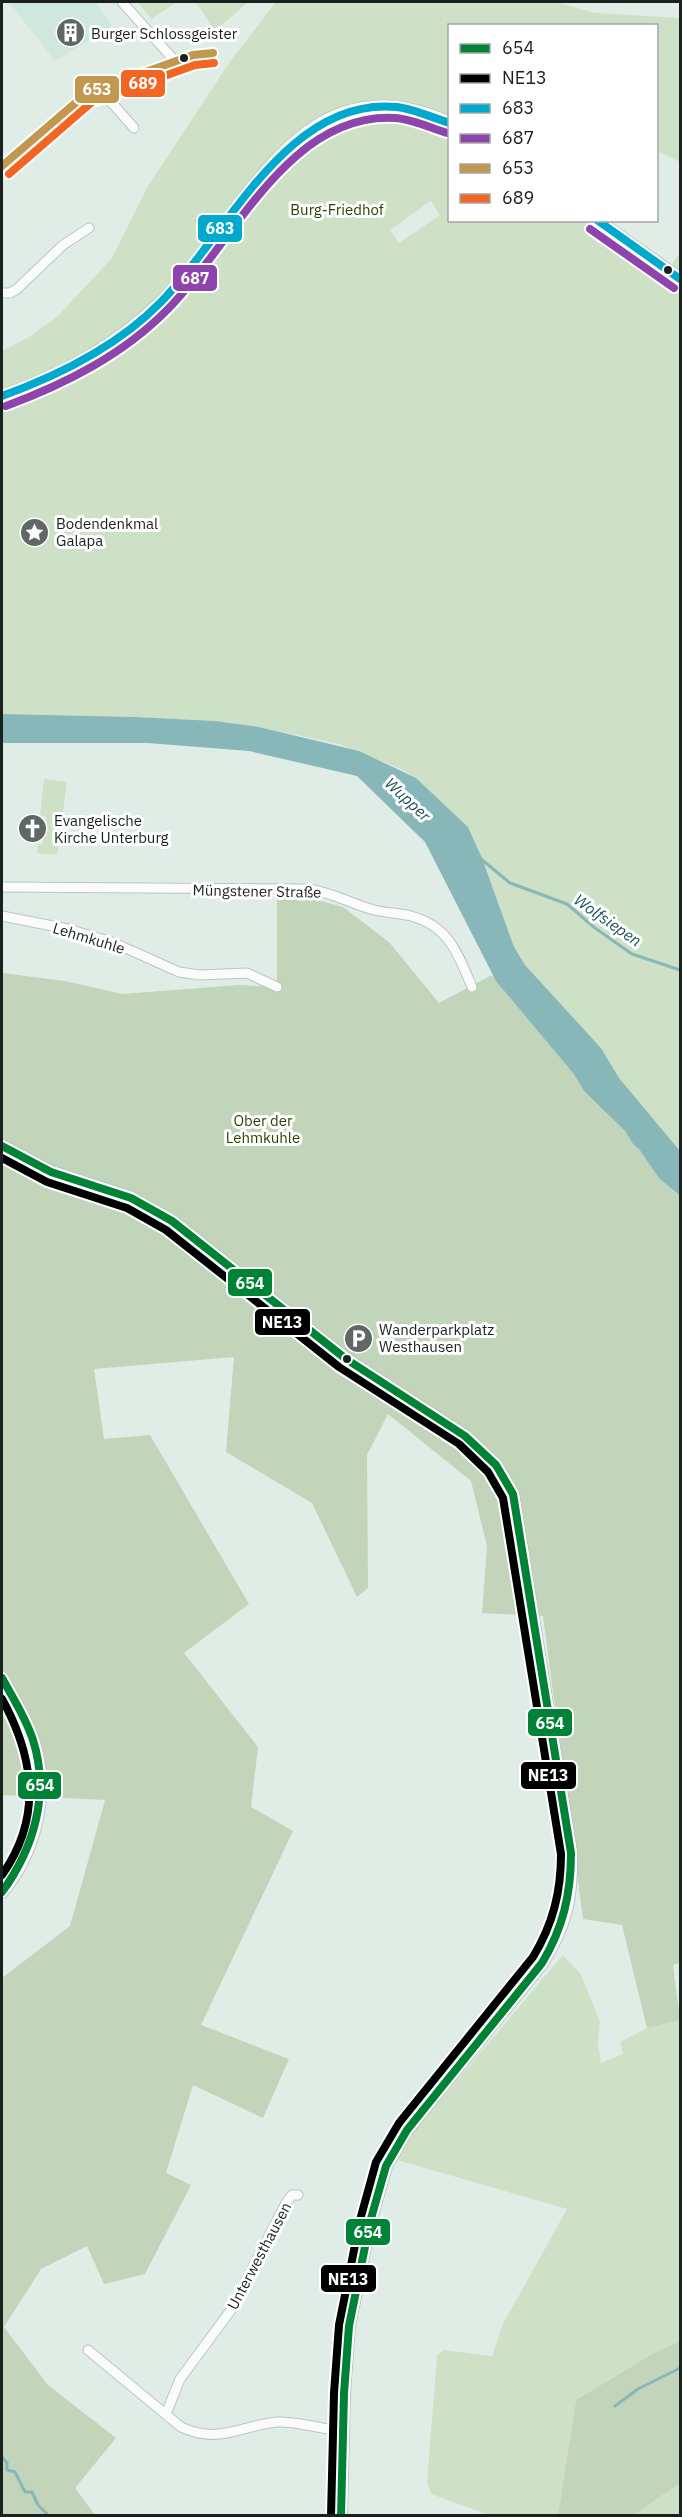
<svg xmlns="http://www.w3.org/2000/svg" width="682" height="2517" font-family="'IBM Plex Sans',sans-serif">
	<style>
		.built { fill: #cfe7dc }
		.green { fill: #cee0c6; fill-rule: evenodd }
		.forest { fill: #c2d4ba }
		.water { fill: #87b7b9 }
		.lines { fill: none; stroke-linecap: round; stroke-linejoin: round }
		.stream { stroke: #87b7b9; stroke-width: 3 }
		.minor-casing { stroke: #bbc5c0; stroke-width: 11 }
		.secondary-casing { stroke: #bbc5c0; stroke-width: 14 }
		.minor { stroke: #fafcfb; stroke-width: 9 }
		.secondary { stroke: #fafcfb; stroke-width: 12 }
		.bus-1-casing { stroke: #fff; stroke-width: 12 }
		.bus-2-casing { stroke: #fff; stroke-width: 12 }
		.bus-3-casing { stroke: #fff; stroke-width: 12 }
		.bus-4-casing { stroke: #fff; stroke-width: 12 }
		.bus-5-casing { stroke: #fff; stroke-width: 12 }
		.bus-6-casing { stroke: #fff; stroke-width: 12 }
		.bus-1 { stroke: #008237; stroke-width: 8 }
		.bus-2 { stroke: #000; stroke-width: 8 }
		.bus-3 { stroke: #00a9ce; stroke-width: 8 }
		.bus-4 { stroke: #8e44ad; stroke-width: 8 }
		.bus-5 { stroke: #c2974e; stroke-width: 8 }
		.bus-6 { stroke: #f26522; stroke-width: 8 }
		.bus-dot { fill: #19211e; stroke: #fff; stroke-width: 2 }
		.labels { text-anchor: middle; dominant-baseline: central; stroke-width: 6; stroke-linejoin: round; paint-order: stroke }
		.poi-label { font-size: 15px; fill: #19211e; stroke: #fff; text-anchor: start }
		.park-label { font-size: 15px; fill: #2a4400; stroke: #fff }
		.street-label { font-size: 15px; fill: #19211e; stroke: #fff }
		.water-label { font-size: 16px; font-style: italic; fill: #1b5256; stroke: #fff }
		.line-badge { stroke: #fff; stroke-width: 2 }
		.badge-label { font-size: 16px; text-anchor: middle; font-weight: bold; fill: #fff }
	</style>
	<rect width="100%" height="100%" fill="#e0ede7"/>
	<path class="built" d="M9,2H95L112,26L55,61Z"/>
	<g class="green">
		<path d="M138,2H177L151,19Z"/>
		<path d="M196,2H248L215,31Z"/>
		<path d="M276,2H556L595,13L680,18V162L657,151L656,26H450V220L610,221L672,264L680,253V1151L619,1078L601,1048L525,965L514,947L482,858L468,827L416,778L401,769L339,744L259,727L215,721L135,717L2,714V351L29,337L58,316L112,258L148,186L229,63ZM431,201L440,215L399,243L390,230Z"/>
		<path d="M44,779L67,782L57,855L37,853L38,844L42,845L46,817L40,815Z"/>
		<path d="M563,1955L580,1973L600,2021L598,2043L601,2063L623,2054L620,2042L647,2028L680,2020V2341L654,2353L576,2400L558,2515H489L431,2494L427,2482L437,2356L443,2350L492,2356L503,2324L567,2209L397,2160L416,2129Z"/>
		<path d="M680,2483V2515H634Z"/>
	</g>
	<g class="forest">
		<path d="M277,899L317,900L343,907L389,942L439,1003L492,975L573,1073L584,1091L625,1131L633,1144L639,1148L673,1191L680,1196V1963L673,1965L680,2020L647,2028L622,1925L583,1919L543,1616L482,1613L487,1546L471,1481L388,1414L367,1455L368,1588L357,1597L312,1503L226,1452L234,1357L94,1369L104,1439L150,1435L249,1604L184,1653L258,1747L251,1807L293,1831L201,2025L289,2059L263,2118L193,2085L166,2173L191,2185L145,2274L104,2284L87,2246L41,2269L4,2327L48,2385L116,2438L75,2488L95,2515L2,2516V1978L70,1926L105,1800L2,1795V973L65,981L122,994L239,985L277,987Z"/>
		<path d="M680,2341V2483L634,2515H558L576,2400L654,2353Z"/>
	</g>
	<path class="water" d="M2,714L135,717L215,721L259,727L359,751L416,778L468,827L482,858L514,947L525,965L601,1048L619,1078L680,1151V1196L659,1178L639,1149L633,1144L625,1131L584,1091L573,1073L496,981L425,842L357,776L249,751L148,743H2Z"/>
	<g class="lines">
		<g class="stream">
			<path d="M481,859L510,883L567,904L595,928L632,954L680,970"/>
			<path d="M615,2406L638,2389L680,2368"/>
			<path d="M2,2457L7,2463V2470L15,2472L25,2492H32L38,2505L49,2516"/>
		</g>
		<defs>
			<g id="minor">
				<path d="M122,2L175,61"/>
				<path d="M98,87L134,128"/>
				<path d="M2,166L87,93L193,55L213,53"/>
				<path d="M2,293H10L17,289L63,245L89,228"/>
				<path d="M2,887L308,889C332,892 351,904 374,910C386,913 399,913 411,916C449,926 458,954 472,987"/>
				<path d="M2,916L68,929L112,942L179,972L200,975L247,973L277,987"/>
				<path d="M88,2350L181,2427C219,2445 241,2425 278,2422C296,2421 324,2429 343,2432"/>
				<path d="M166,2414L180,2379L231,2310L286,2203L292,2195H298"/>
			</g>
			<g id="secondary">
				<path d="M596,220L680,279"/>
				<path d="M2,396C61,376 116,346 161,302C247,219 297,54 450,123"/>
				<path d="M2,1146L51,1172L131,1198L172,1221L346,1359L465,1436L496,1465L513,1494L571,1853C572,1897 566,1926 542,1963L407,2130L386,2166L370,2222L349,2326L344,2393L341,2516"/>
				<path d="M2,1678C13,1698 25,1718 33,1740C50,1791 36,1851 2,1892"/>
			</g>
		</defs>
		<use href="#minor" class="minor-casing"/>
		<use href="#secondary" class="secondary-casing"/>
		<use href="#minor" class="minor"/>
		<use href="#secondary" class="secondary"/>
		<defs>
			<g id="bus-1">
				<path d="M2,1146L51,1172L131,1198L172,1221L346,1359L465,1436L496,1465L513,1494L571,1853C571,1894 563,1928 542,1963L407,2130L386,2166L370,2222L349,2326L344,2393L341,2516"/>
				<path d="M2,1678C13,1698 26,1718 33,1740C50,1794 34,1848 2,1892"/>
			</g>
			<g id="bus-2">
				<path d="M2,1158L47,1182L127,1208L166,1230L339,1367L459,1444L488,1472L503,1498L561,1854C561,1892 553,1924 533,1957L399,2123L376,2162L360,2220L339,2325L334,2393L331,2516"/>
				<path d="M2,1699C34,1757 43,1817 2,1875"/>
			</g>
			<g id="bus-3">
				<path d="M597,220L680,279"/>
				<path d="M2,396C60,375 118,346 161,302C227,235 287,96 397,107C414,109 433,118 450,123"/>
			</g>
			<g id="bus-4">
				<path d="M590,229L674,288"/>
				<path d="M6,406C65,384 123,355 168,309C233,244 288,112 395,118C412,119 431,128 447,133"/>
			</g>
			<path id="bus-5" d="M2,166L87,93L193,55L213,53"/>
			<path id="bus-6" d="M9,174L92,102L195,65L214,63"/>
		</defs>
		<use href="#bus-1" class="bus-1-casing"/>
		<use href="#bus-2" class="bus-2-casing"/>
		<use href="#bus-3" class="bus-3-casing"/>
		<use href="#bus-4" class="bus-4-casing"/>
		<use href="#bus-5" class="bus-5-casing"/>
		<use href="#bus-6" class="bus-6-casing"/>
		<use href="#bus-1" class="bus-1"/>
		<use href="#bus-2" class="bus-2"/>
		<use href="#bus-3" class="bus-3"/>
		<use href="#bus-4" class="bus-4"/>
		<use href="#bus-5" class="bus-5"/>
		<use href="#bus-6" class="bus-6"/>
	</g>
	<defs>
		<symbol id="building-disc" viewBox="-11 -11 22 22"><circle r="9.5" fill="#5f6864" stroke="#fff"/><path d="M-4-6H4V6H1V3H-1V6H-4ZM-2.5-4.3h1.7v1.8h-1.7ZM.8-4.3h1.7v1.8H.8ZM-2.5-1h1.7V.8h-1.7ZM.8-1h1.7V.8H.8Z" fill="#fff"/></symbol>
		<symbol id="sight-disc" viewBox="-11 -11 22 22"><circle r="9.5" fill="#5f6864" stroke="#fff"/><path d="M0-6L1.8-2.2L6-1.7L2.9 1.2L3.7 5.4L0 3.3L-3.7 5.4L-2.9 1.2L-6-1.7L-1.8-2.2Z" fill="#fff"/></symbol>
		<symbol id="church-disc" viewBox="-11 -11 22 22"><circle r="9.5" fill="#5f6864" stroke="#fff"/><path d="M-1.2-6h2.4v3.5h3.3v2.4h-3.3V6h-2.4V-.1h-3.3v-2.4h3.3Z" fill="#fff"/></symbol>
		<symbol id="parking-disc" viewBox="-11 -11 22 22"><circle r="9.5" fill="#5f6864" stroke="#fff"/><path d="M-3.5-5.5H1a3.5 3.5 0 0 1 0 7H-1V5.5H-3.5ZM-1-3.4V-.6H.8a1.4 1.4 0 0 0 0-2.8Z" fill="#fff"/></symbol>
	</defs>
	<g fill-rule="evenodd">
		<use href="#building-disc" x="54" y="16" width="33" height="33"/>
		<use href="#sight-disc" x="18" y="516" width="33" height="33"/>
		<use href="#church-disc" x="16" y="812" width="33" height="33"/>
		<use href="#parking-disc" x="342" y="1322" width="33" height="33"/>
	</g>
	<g class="bus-dot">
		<circle cx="184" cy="58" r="5"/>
		<circle cx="668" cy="270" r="5"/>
		<circle cx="347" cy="1359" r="5"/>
	</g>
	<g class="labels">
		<g class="poi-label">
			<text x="91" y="33">Burger Schlossgeister</text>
			<text x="56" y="523">Bodendenkmal<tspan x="56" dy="17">Galapa</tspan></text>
			<text x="54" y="820">Evangelische<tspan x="54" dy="17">Kirche Unterburg</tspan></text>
			<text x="379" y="1329">Wanderparkplatz<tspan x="379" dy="17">Westhausen</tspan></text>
		</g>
		<g class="park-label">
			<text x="337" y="209">Burg-Friedhof</text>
			<text x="263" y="1120">Ober der<tspan x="263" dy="17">Lehmkuhle</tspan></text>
		</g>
		<g class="street-label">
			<text transform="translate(257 891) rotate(1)">Müngstener Straße</text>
			<text transform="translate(89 938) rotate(17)">Lehmkuhle</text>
			<text transform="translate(259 2256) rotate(-62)">Unterwesthausen</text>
		</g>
		<g class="water-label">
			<text transform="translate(408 799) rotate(43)">Wupper</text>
			<text transform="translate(608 920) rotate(35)">Wolfsiepen</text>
		</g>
	</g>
	<g class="line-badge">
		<rect x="120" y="69" width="46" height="29" rx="6" fill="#f26522"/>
		<rect x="74" y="75" width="46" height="29" rx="6" fill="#c2974e"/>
		<rect x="197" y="214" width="46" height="29" rx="6" fill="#00a9ce"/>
		<rect x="172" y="264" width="46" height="28" rx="6" fill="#8e44ad"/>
		<rect x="227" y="1268" width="46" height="29" rx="6" fill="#008237"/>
		<rect x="254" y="1308" width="57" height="28" rx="6" fill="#000"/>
		<rect x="527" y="1708" width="46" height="29" rx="6" fill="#008237"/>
		<rect x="520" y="1761" width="57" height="29" rx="6" fill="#000"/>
		<rect x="17" y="1771" width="45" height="29" rx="6" fill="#008237"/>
		<rect x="345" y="2218" width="46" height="28" rx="6" fill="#008237"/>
		<rect x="320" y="2264" width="57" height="29" rx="6" fill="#000"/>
	</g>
	<g class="badge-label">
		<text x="143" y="89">689</text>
		<text x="97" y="95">653</text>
		<text x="220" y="234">683</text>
		<text x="195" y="284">687</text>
		<text x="250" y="1289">654</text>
		<text x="282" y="1328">NE13</text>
		<text x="550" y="1729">654</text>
		<text x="548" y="1781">NE13</text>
		<text x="40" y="1791">654</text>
		<text x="368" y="2238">654</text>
		<text x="348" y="2285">NE13</text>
	</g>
	<rect width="682" height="2517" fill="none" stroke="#19211e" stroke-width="6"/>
	<rect x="448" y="24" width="210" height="198" fill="#ffffff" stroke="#a3a6a5" stroke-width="1.5"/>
	<rect x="460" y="44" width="30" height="9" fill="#008237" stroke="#a3a6a5" stroke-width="1.5"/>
	<text x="502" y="54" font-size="18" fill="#19211e">654</text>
	<rect x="460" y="74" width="30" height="9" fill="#000000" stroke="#a3a6a5" stroke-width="1.5"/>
	<text x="502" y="84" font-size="18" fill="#19211e">NE13</text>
	<rect x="460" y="104" width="30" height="9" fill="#00a9ce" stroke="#a3a6a5" stroke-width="1.5"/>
	<text x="502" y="114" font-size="18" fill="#19211e">683</text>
	<rect x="460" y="134" width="30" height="9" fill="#8e44ad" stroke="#a3a6a5" stroke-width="1.5"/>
	<text x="502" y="144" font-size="18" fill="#19211e">687</text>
	<rect x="460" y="164" width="30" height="9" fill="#c2974e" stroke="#a3a6a5" stroke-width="1.5"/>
	<text x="502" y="174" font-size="18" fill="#19211e">653</text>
	<rect x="460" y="194" width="30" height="9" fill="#f26522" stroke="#a3a6a5" stroke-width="1.5"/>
	<text x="502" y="204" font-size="18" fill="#19211e">689</text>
</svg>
